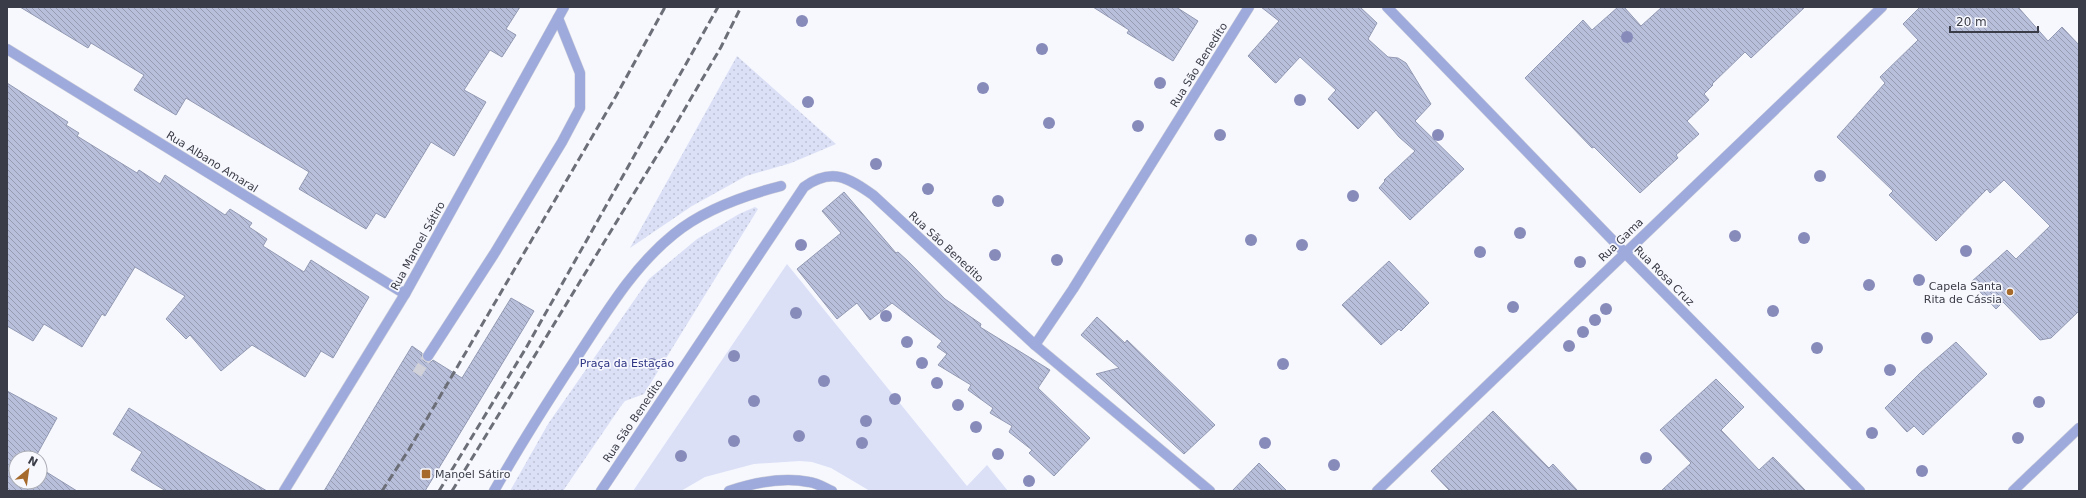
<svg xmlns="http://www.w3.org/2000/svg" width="2086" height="498" font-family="'DejaVu Sans',sans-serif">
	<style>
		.grass { fill: #dbe0f6 }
		.park { fill: url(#park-dots) }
		.building { fill: url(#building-back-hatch); stroke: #9299b2 }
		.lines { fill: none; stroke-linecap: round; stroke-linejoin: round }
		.pedestrian-tunnel { stroke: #d1d2d9; stroke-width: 10; stroke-dasharray: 10 5; stroke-linecap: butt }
		.service-casing { stroke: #d1d2d9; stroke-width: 11 }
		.pedestrian-casing { stroke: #d1d2d9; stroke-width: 11 }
		.minor-casing { stroke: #d1d2d9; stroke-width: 11 }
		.service { stroke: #9eaadc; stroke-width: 10 }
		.pedestrian { stroke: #9eaadc; stroke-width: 10 }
		.minor { stroke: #9eaadc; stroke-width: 10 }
		.rail { stroke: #6d6f78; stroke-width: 3; stroke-dasharray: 8 4; stroke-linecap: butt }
		.tree { fill: #878bba }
		.poi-dot { fill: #a66b2c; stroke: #f7f8fe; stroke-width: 1.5 }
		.labels { text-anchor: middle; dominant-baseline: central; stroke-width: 3.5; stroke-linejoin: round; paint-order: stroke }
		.street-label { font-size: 11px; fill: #3a3c47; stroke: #f7f8fe }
		.poi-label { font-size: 11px; fill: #3a3c47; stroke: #f7f8fe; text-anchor: end }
		.park-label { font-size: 11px; fill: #2c3282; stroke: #f7f8fe }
	</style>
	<defs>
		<pattern id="park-dots" width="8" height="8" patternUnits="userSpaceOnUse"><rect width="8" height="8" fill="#dbe0f6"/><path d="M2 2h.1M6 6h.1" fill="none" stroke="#bdc1d4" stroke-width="1.8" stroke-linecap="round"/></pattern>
		<pattern id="building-back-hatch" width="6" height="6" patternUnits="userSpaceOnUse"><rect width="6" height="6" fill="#b8bfda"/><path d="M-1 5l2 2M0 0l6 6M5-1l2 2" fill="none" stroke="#979cb3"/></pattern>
	</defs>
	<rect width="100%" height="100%" fill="#f7f8fe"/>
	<path class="grass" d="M787,264L967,486L987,465L1008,491H870L831,468L812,462L800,461L754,464L705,477L681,491H633Z"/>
	<g class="park">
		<path d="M737,56L836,144L791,163L746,176L692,206L630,248Z"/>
		<path d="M755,207L758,209L644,394L625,401L621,406L563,491H510L548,424L649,279L697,239L739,214Z"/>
	</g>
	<g class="building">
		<path d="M20,7H520L506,29L516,35L502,57L490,50L464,90L486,102L454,156L431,142L385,218L376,213L366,229L299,189L309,172L186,98L176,115L134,90L144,75L91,43L88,48Z"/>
		<path d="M1093,7H1176L1198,21L1173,61L1127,33L1129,30Z"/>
		<path d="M1261,7H1360L1377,23L1368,39L1388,57L1398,58L1406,63L1431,104L1415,121L1464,169L1410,220L1379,188L1385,181L1384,180L1415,151L1399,137L1376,110L1358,129L1328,99L1336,90L1300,57L1276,83L1274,82L1248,56L1279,21Z"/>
		<path d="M1618,7H1624L1641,26L1662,7H1805L1751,58L1745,52L1712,84L1713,85L1704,94L1709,100L1687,121L1699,134L1676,155L1678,158L1640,193L1594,147L1592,148L1525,78L1583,20L1592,30Z"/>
		<path d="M1920,7H2018L2048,41L2062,27L2079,45V311L2051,338L2040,340L2003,302L1996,309L1971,282L2007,250L2016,259L2050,226L2004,180L1990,193L1987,189L1936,241L1889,195L1893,191L1837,137L1885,83L1880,77L1918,40L1903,24Z"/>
		<path d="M7,83L68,122L66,125L79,133L77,136L137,173L139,170L160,184L165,175L225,215L230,209L252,223L249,227L267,239L263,246L304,272L311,260L369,297L333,358L321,351L305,377L252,345L221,371L190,335L186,339L166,319L185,296L135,267L105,316L102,314L82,347L44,324L33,341L7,326Z"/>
		<path d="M844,192L896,253L898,252L909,262L945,299L981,324L980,327L1050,370L1038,388L1090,438L1054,476L1029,453L1032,450L1009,432L1012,426L990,413L993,408L968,390L971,385L938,365L947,354L937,347L942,341L892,303L870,320L857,303L837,319L797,269L841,233L822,211Z"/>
		<path d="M1389,261L1429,303L1401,331L1399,329L1381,345L1342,305Z"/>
		<path d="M511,298L534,311L425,491H324L412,346L422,353V359L425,362H431L433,360L462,378Z"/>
		<path d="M1097,317L1125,343L1127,340L1215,425L1184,454L1096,374L1119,368L1081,335Z"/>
		<path d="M1956,342L1987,374L1923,435L1914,426L1907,432L1885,408L1920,373Z"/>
		<path d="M1716,379L1744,407L1721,430L1759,470L1773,457L1806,491H1661L1691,463L1660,430Z"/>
		<path d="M7,391L57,418L35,458H16V482H40V468L77,491H7Z"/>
		<path d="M129,408L204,454L267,491H166L131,470L142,452L113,434Z"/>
		<path d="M1493,411L1549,468L1553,464L1578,491H1450L1431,471Z"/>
		<path d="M1259,463L1287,491H1232Z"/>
	</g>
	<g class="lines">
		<path class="pedestrian-tunnel" d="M417,374L428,356"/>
		<defs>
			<g id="service">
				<path d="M1035,345L1210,491"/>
				<path d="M729,491C753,483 784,477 809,482C817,483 825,488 832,491"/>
			</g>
			<g id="pedestrian">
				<path d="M428,356L494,254L562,142L580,108V73L558,18"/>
				<path d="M494,491C520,445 548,401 577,357C606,313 633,267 674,234C703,210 746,195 781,186"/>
			</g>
			<g id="minor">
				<path d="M1387,7L1625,253L1860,491"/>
				<path d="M7,49L405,294"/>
				<path d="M284,491L405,294L564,7"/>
				<path d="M601,491L804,187C832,167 849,178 873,195L1035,345L1073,289L1249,7"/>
				<path d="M1377,491L1882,7"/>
				<path d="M2013,491L2079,428"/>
			</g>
		</defs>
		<use href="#service" class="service-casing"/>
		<use href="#pedestrian" class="pedestrian-casing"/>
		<use href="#minor" class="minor-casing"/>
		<use href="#service" class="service"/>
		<use href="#pedestrian" class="pedestrian"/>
		<use href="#minor" class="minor"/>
		<g class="rail">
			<path d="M382,491L408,451L616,96L665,7"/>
			<path d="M439,491L526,348L718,7"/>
			<path d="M452,491L669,136L721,47L741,7"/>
		</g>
	</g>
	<g class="tree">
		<circle cx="802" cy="21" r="6"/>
		<circle cx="1627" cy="37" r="6"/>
		<circle cx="1042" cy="49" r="6"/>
		<circle cx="1160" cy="83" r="6"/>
		<circle cx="983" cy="88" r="6"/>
		<circle cx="1300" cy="100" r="6"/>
		<circle cx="808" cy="102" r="6"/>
		<circle cx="1049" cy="123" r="6"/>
		<circle cx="1138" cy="126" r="6"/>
		<circle cx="1220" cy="135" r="6"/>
		<circle cx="1438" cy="135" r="6"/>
		<circle cx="876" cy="164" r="6"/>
		<circle cx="1820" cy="176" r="6"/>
		<circle cx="928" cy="189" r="6"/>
		<circle cx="1353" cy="196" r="6"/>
		<circle cx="998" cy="201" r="6"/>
		<circle cx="1520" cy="233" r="6"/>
		<circle cx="1735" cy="236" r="6"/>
		<circle cx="1804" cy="238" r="6"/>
		<circle cx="1251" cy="240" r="6"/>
		<circle cx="801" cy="245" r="6"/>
		<circle cx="1302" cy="245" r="6"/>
		<circle cx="1966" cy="251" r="6"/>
		<circle cx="1480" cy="252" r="6"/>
		<circle cx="995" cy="255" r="6"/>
		<circle cx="1057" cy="260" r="6"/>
		<circle cx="1580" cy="262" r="6"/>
		<circle cx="1919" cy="280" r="6"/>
		<circle cx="1869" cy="285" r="6"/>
		<circle cx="1513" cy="307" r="6"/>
		<circle cx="1606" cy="309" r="6"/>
		<circle cx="1773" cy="311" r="6"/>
		<circle cx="796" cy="313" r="6"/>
		<circle cx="886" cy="316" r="6"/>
		<circle cx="1595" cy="320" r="6"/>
		<circle cx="1583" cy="332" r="6"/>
		<circle cx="1927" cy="338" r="6"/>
		<circle cx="907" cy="342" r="6"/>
		<circle cx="1569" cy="346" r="6"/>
		<circle cx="1817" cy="348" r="6"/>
		<circle cx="734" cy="356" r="6"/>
		<circle cx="922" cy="363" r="6"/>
		<circle cx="652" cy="364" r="6"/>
		<circle cx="1283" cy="364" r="6"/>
		<circle cx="1890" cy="370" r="6"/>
		<circle cx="824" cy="381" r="6"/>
		<circle cx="937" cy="383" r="6"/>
		<circle cx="895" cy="399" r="6"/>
		<circle cx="754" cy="401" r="6"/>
		<circle cx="2039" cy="402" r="6"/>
		<circle cx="958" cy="405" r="6"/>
		<circle cx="866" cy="421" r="6"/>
		<circle cx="976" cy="427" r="6"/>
		<circle cx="1872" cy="433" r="6"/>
		<circle cx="799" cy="436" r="6"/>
		<circle cx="2018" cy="438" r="6"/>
		<circle cx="734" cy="441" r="6"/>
		<circle cx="862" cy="443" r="6"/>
		<circle cx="1265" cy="443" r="6"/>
		<circle cx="998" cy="454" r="6"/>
		<circle cx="681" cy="456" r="6"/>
		<circle cx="1646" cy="458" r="6"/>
		<circle cx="1334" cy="465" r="6"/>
		<circle cx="1922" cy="471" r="6"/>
		<circle cx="1029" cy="481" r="6"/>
	</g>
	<g class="poi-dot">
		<circle cx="2010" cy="292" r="4"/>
		<rect x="421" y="469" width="10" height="10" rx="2"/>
	</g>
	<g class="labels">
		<g class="street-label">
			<text transform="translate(1199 65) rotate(-58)">Rua São Benedito</text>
			<text transform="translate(212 162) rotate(32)">Rua Albano Amaral</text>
			<text transform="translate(1621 240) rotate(-44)">Rua Gama</text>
			<text transform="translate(418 246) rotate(-61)">Rua Manoel Sátiro</text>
			<text transform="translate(946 247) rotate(43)">Rua São Benedito</text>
			<text transform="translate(1664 276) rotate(45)">Rua Rosa Cruz</text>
			<text transform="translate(633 421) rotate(-56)">Rua São Benedito</text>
		</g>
		<g class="poi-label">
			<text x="2002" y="286">Capela Santa<tspan x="2002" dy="13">Rita de Cássia</tspan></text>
			<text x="435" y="474" text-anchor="start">Manoel Sátiro</text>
		</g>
		<g class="park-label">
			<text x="627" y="363">Praça da Estação</text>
		</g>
	</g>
	<rect width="2086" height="498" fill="none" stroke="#3a3c47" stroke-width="16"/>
	<g transform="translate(28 470) rotate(29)"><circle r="19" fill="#f7f8fe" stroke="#abadb5"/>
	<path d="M0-3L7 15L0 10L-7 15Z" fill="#a66b2c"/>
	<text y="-6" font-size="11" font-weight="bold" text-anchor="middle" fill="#3a3c47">N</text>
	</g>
	<path d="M1950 26v6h88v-6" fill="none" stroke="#3a3c47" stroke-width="2"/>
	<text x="1956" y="26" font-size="12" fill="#3a3c47" stroke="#f7f8fe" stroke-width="3" paint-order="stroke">20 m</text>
</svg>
